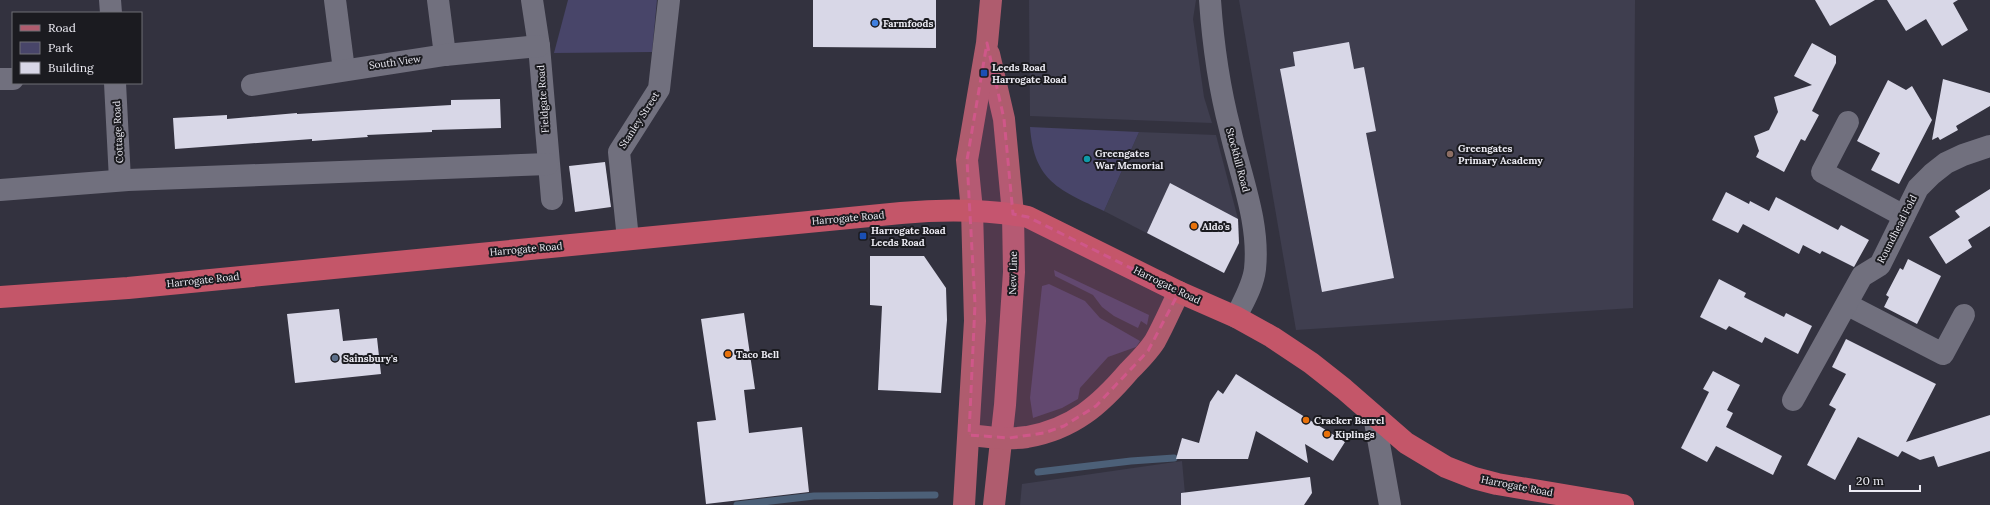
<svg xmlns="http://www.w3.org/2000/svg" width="1990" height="505" font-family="Lora,serif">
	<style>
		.built { fill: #3f3e4f }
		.green { fill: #484569 }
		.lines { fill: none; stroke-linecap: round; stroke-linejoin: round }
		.stream { stroke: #4c6078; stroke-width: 7 }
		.building { fill: #d8d7e7 }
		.minor { stroke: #71707e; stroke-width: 22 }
		.primary { stroke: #af5c6e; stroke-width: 22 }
		.trunk { stroke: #c45669; stroke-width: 22 }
		.marked { fill: #cf5789; fill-opacity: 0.2; stroke: #cf5789; stroke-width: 3; stroke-dasharray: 8 5; stroke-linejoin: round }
		.shop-dot { fill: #3f7fe0; stroke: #1b1b20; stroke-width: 1.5 }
		.transit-dot { fill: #1a4fb4; stroke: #1b1b20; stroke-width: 1.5 }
		.education-dot { fill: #8d6e63; stroke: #1b1b20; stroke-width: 1.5 }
		.culture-dot { fill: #0f9aa8; stroke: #1b1b20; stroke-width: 1.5 }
		.food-dot { fill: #e8710a; stroke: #1b1b20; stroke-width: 1.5 }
		.service-dot { fill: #5c6f8a; stroke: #1b1b20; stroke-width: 1.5 }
		.labels { text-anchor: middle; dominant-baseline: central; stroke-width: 4; stroke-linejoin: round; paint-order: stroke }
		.poi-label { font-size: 10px; font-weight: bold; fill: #ecebf3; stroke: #1b1b20; text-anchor: start }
		.street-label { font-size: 10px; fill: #ecebf3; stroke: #1b1b20 }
	</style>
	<rect width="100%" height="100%" fill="#33323f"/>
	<g class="built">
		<path d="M1029,0H1196L1193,19L1204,97L1212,123L1030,116Z"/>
		<path d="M1239,0H1635L1633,308L1296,330Z"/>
		<path d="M1139,132L1216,135L1238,219L1239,243L1224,273L1104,211Z"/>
		<path d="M1182,461L1186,505H1020L1022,484Z"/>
	</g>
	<g class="green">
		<path d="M568,0H657L652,52L554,53Z"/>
		<path d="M1030,127L1139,132L1104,211C1060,190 1034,182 1030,127Z"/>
		<path d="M1054,270L1149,315L1147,325L1141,321L1138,328L1114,316L1102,307L1093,295L1055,276Z"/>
		<path d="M1049,284L1085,301L1100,318L1140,341L1136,347L1108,357L1080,388L1078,399L1062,408L1033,418L1030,398L1042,286Z"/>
	</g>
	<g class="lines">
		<g class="stream">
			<path d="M1038,472L1131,461L1174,458"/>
			<path d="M737,505L814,496L935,495"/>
		</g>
	</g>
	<g class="building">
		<path d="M813,0H936V48L813,47Z"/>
		<path d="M1815,0H1875L1830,26Z"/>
		<path d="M1887,0H1958L1953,3L1968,30L1942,46L1926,19L1906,31Z"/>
		<path d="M1349,42L1354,69L1364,67L1376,131L1366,133L1394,278L1322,292L1280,69L1295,66L1293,52Z"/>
		<path d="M1812,43L1836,56V63L1812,111L1819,115L1805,141L1801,139L1784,172L1756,157L1759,151L1754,136L1769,130L1778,112L1774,97L1812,85L1794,76Z"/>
		<path d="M1943,79L1990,93V106L1956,126L1958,130L1940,140L1938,137L1932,140Z"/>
		<path d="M1888,80L1906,90L1912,86L1932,120L1899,184L1871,170L1880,153L1857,141Z"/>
		<path d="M500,99L501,128L432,130V132L367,135L368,137L312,141V139L175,149L173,118L227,115V119L297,113V114L451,105V100Z"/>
		<path d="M605,162L611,207L575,212L569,166Z"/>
		<path d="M1170,183L1238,219L1239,243L1224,273L1147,233Z"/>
		<path d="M1990,189V226L1968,240L1972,247L1946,264L1929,237L1960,217L1955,211Z"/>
		<path d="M1726,192L1749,204L1750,201L1769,211L1776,197L1838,230L1841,225L1869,240L1854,267L1822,251L1820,254L1803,245L1799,254L1743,224L1738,233L1712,220Z"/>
		<path d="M870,256H924L946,288L947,320L941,393L878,390L882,306L870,305Z"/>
		<path d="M1908,259L1941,276L1917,324L1884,307L1889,297L1886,295L1900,268L1903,270Z"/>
		<path d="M1719,279L1746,293L1744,297L1784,317L1786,313L1812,326L1798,354L1765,337L1762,343L1729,326L1726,330L1700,317Z"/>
		<path d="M339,309L343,341L377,338L381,374L295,383L287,314Z"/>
		<path d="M744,313L755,389L744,390L749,433L802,427L809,492L706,504L697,422L716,420L701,319Z"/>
		<path d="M1846,339L1936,384L1906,442L1990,415V451L1938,467L1934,456L1920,460L1902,451L1898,457L1858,437L1835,480L1807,465L1836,409L1829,405L1846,374L1832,367Z"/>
		<path d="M1713,371L1740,385L1727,410L1733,413L1726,427L1782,456L1773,475L1716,446L1707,462L1681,448L1709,392L1703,389Z"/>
		<path d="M1236,374L1345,442L1333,461L1305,444L1308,463L1256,431L1248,459H1176L1182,438L1199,443L1210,402L1218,390L1223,394Z"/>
		<path d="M1310,477L1312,493L1304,505H1181V493Z"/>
	</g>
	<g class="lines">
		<g class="minor">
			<path d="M110,0L111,13"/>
			<path d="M335,0L344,70"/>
			<path d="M438,0L445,55"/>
			<path d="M532,0L539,46L552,199"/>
			<path d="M1210,0C1213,44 1219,87 1230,129C1240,175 1260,222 1255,269C1253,286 1243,302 1236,317"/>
			<path d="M0,79H13"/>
			<path d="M115,83L120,180"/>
			<path d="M252,85L445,55L539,46"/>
			<path d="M1848,122L1822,172L1904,216"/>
			<path d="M0,190L128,180L548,164"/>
			<path d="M628,239L619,152L659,89L669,0"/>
			<path d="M1848,305L1943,354L1964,315"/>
			<path d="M1793,400L1862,276L1880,265L1918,188L1932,174L1946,163L1963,155L1990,146"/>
			<path d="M1374,416L1390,505"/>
		</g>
		<g class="primary">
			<path d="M989,54L1004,119L1013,214L1014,272L1005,405L994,505"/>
			<path d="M969,435C988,437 1007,440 1027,437C1073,429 1100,405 1129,371C1138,362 1148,352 1155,341C1164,325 1171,308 1179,292"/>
			<path d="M964,505L975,321L972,210L967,160L987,43L991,0"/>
		</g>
		<path class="trunk" d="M0,297L128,288L901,213C944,209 986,209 1028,217L1179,292L1236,317L1272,337L1311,363L1344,389L1406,443L1446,467L1474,478L1497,484L1623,505"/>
	</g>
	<path class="marked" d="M987,43L1004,119L1013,214L1028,217L1179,292L1148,351L1096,406L1064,426L1044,433L1009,438L969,435L975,304L967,160Z"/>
	<circle class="shop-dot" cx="875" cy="23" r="4"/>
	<g class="transit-dot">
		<rect x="980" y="69" width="8" height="8" rx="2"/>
		<rect x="859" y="232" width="8" height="8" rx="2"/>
	</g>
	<circle class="education-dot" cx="1450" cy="154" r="4"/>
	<circle class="culture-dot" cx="1087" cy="159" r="4"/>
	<g class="food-dot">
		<circle cx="1194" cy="226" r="4"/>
		<circle cx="728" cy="354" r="4"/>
		<circle cx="1306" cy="420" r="4"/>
		<circle cx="1327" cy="434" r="4"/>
	</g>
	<circle class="service-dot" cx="335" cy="358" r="4"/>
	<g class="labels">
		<g class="poi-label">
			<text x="883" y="23">Farmfoods</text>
			<text x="992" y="67">Leeds Road<tspan x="992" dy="12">Harrogate Road</tspan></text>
			<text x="1458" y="148">Greengates<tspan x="1458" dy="12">Primary Academy</tspan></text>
			<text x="1095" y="153">Greengates<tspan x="1095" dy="12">War Memorial</tspan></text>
			<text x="1202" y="226">Aldo's</text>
			<text x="871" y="230">Harrogate Road<tspan x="871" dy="12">Leeds Road</tspan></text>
			<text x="736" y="354">Taco Bell</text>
			<text x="343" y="358">Sainsbury's</text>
			<text x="1314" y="420">Cracker Barrel</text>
			<text x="1335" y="434">Kiplings</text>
		</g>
		<g class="street-label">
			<text transform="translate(395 62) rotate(-8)">South View</text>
			<text transform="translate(543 99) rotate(-94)">Fieldgate Road</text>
			<text transform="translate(639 120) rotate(-57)">Stanley Street</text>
			<text transform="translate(118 132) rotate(-93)">Cottage Road</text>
			<text transform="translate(1238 160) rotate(75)">Stockhill Road</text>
			<text transform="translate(848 218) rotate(-5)">Harrogate Road</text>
			<text transform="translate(1897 229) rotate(-63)">Roundhead Fold</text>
			<text transform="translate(526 249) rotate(-5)">Harrogate Road</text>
			<text transform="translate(1013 273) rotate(-89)">New Line</text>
			<text transform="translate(203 280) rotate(-6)">Harrogate Road</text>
			<text transform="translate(1167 285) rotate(26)">Harrogate Road</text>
			<text transform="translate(1517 486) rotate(11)">Harrogate Road</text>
		</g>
	</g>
	<rect x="12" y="12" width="130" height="72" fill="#1b1b20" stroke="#6f6e74"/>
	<rect x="20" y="25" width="20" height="6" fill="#af5c6e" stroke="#6f6e74"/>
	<text x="48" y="32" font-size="12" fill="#ecebf3">Road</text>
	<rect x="20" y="42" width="20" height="12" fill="#484569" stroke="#6f6e74"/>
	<text x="48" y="52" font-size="12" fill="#ecebf3">Park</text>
	<rect x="20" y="62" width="20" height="12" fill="#d8d7e7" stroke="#6f6e74"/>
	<text x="48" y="72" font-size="12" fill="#ecebf3">Building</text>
	<path d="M1850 485v6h70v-6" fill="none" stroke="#ecebf3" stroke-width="2"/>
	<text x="1856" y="485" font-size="12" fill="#ecebf3" stroke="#1b1b20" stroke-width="3" paint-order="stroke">20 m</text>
</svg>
